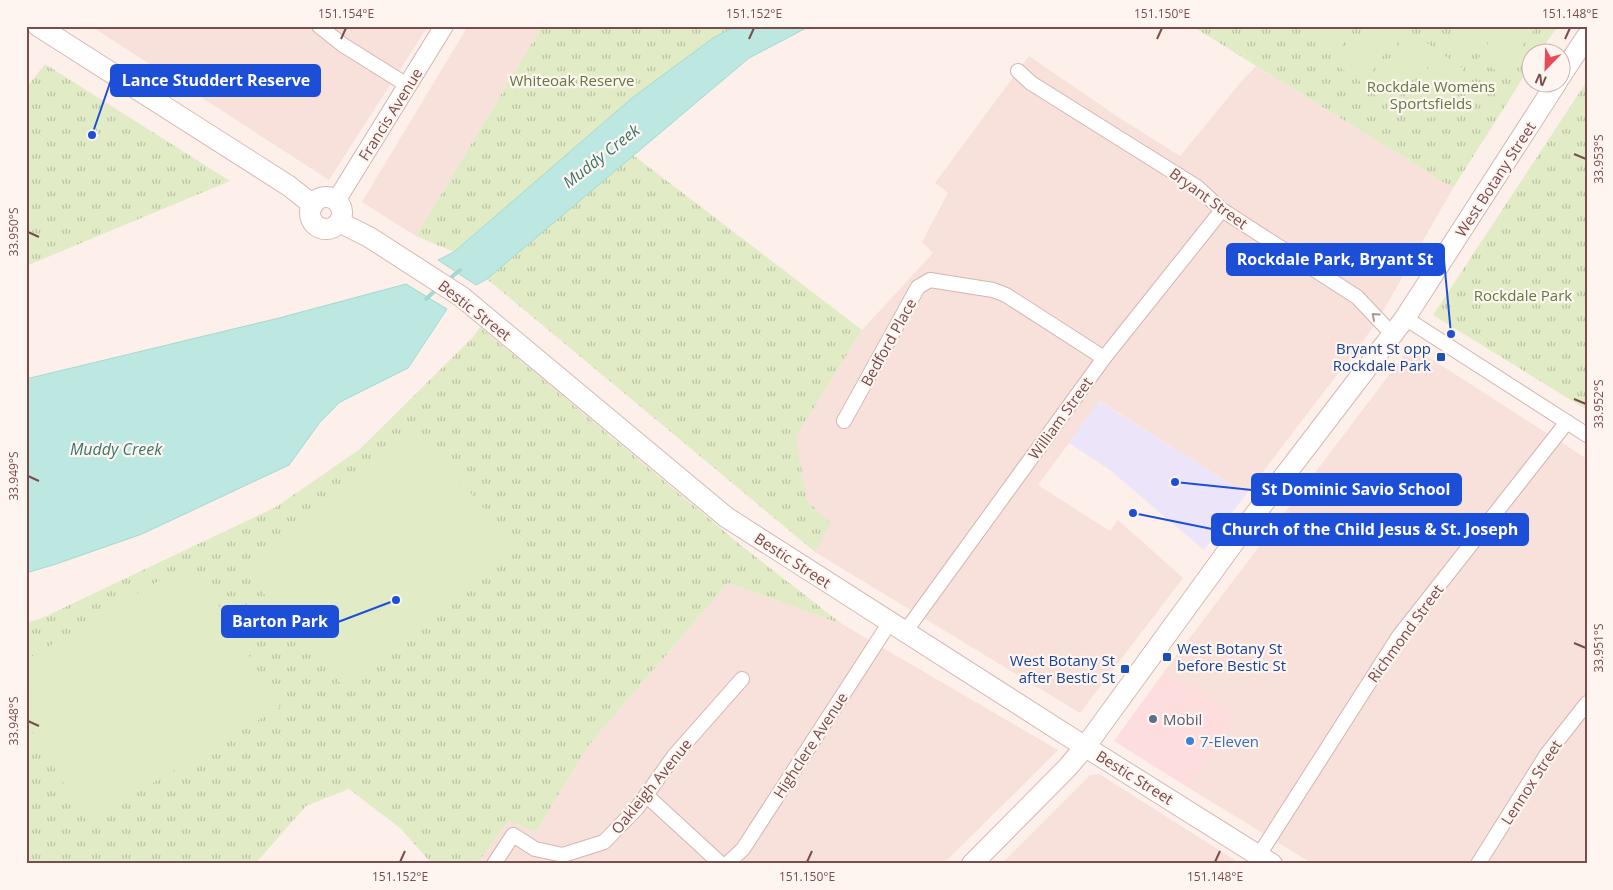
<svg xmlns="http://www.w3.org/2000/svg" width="1613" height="890" font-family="'Open Sans',sans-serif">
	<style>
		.residential { fill: #f7e1da }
		.commercial { fill: #fddddd }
		.education { fill: #ece5fa }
		.park { fill: url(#park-tufts) }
		.garden { fill: #e1ecc6 }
		.water { fill: #bce8e1; stroke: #a2dad2 }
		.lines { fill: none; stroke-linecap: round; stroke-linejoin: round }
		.stream { stroke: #a2dad2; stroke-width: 4 }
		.minor-casing { stroke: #d3b5b0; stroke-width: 16 }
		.tertiary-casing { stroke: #d3b5b0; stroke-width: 20 }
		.secondary-casing { stroke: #d8b6b0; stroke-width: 22 }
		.minor { stroke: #fff; stroke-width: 14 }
		.tertiary { stroke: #fff; stroke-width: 18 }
		.secondary { stroke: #fff; stroke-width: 20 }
		.oneway { stroke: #af9493 }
		.ticks { fill: none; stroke: #794d4b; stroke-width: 2 }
		.transit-dot { fill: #1a4fb4; stroke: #fff5f0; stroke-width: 2 }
		.service-dot { fill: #5c6f8a; stroke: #fff5f0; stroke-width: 2 }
		.shop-dot { fill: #3f7fe0; stroke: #fff5f0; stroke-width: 2 }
		.labels { text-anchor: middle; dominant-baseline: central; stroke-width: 4.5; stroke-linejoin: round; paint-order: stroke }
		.park-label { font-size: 15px; fill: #627940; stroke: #fff5f0 }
		.street-label { font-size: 15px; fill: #794d4b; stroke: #fff5f0 }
		.transit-label { font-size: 15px; fill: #164399; stroke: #fff5f0; text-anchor: end }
		.service-label { font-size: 15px; fill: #4e5e75; stroke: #fff5f0; text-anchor: start }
		.shop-label { font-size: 15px; fill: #366cbe; stroke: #fff5f0; text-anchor: start }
		.water-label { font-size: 16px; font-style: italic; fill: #3a776f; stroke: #fff5f0 }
		.leader { fill: none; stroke: #1d4ed8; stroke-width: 2 }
		.callout-dot { fill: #1d4ed8; stroke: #fff5f0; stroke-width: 2 }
		.callout { fill: #1d4ed8; stroke: #1d4ed8; stroke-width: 2 }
		.callout-label { font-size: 16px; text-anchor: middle; font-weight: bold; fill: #fff }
		.neatline { fill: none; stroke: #794d4b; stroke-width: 2 }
		.ticks-label { font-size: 12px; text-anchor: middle; fill: #794d4b }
	</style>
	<defs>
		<pattern id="park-tufts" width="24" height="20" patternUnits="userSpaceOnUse" patternTransform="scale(1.25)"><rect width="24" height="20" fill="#e1ecc6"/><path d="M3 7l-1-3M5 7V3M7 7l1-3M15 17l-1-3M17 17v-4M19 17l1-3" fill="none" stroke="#bbc1a3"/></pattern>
	</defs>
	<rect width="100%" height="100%" fill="#fdefe9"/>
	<g class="residential">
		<path d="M91,26H428L329,180Z"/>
		<path d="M468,26H542L416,236L362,202Z"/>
		<path d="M1029,56L1121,119L1180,156L1241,82L1256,66L1453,188L1375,325L1246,494L1100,401L1038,485L1110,531L1118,520L1183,578L1080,713L815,552L830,523L807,501L796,437L862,330L933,253L922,242L948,193L935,183Z"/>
		<path d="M1411,346L1587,459V864H1313L1189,788L1235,717L1164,672Z"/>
		<path d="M728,583L842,624L1058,750L943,864H477L508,821L536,832L588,746Z"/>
		<path d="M1099,774L1241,864H1001L1090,775Z"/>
	</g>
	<path class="commercial" d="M1164,672L1236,717L1189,788L1114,741Z"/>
	<path class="education" d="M1099,401L1246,494L1204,550L1110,470L1069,443Z"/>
	<g class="park">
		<path d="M542,26H736L713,38L632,98L454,252L416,236Z"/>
		<path d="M1192,26H1558L1540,52H1530V67L1453,188Z"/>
		<path d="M45,64L230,181L26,266V88Z"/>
		<path d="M1587,81V410L1433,315Z"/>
		<path d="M633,155L862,330L796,437L807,501L831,523L815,552L487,279Z"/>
		<path d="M480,327L743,547L842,624L728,583L588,746L536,832L508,821L477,864H432L400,828L349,789L306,806L255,864H26V623L42,618L276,507L360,449L473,337Z"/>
	</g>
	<g class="garden">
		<path d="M1319,26H1355L1340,49L1315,32Z"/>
		<path d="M1366,26H1388L1398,33L1364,84L1339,67Z"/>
		<path d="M1455,26H1492L1471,56L1447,39Z"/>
		<path d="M1500,26H1536L1503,75L1478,59Z"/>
		<path d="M1408,31L1433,47L1399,98L1374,81Z"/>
		<path d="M1439,52L1464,69L1430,119L1405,103Z"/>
		<path d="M417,430L518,548L348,692L247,574Z"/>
		<path d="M192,561L280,707L87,822L26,721V660Z"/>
	</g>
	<g class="water">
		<path d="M736,26H810L749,58L487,279L476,285L438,260L454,252L632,98L713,38Z"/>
		<path d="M406,284L447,309L408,368L340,402L320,422L289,465L142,534L56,564L26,573V379L279,318Z"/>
	</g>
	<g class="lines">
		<g class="stream">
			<path d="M448,280L460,270"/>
			<path d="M426,299L437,289"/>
		</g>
		<defs>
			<g id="minor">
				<path d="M319,26L343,45L407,85"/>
				<path d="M1018,71L1031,83L1197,187L1222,210L1357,297L1393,335"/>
				<path d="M1405,318L1587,435"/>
				<path d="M844,421L918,287L930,280L993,290L1006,295L1104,358"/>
				<path d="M905,632L1104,358L1222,210"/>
				<path d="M647,796L721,864"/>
				<path d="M1259,855L1399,636L1567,422"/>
				<path d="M494,864L513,835L535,849L563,855L604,842L637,808L674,756L742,679"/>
				<path d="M727,864L743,849L890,622"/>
				<path d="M1478,864L1547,754L1587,703"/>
			</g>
			<path id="tertiary" d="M336,201L444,26"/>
			<g id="secondary">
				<path d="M38,26L289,186L313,205"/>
				<path d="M1560,77L1587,36"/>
				<circle cx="326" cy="213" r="16"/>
				<path d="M339,222L369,237L462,297L726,517L1065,734L1272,864"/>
				<path d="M972,864L1067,768L1085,747L1240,534L1405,318L1557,82"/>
			</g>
		</defs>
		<use href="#minor" class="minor-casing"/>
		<use href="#tertiary" class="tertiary-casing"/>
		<use href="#secondary" class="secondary-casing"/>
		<use href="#minor" class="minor"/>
		<use href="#tertiary" class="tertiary"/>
		<use href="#secondary" class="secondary"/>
	</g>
	<defs><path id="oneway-chevron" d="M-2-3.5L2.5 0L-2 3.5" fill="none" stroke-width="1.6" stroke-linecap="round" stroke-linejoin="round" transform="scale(1.25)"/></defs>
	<use class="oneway" href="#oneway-chevron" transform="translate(1375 316) rotate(-138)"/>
	<path class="ticks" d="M341,39L346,28M749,39L754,28M1157,39L1162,28M1565,39L1570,28M1574,154L1586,159M28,232L39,237M1574,399L1586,404M28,476L39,481M1574,643L1586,648M28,721L39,726M400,862L405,851M807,862L812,851M1215,862L1220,851"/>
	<g class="transit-dot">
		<rect x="1436" y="352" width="10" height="10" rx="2.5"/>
		<rect x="1162" y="652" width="10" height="10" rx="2.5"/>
		<rect x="1120" y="664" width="10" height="10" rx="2.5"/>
	</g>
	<circle class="service-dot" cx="1153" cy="719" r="5"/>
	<circle class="shop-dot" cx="1190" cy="741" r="5"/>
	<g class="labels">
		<g class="park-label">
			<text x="572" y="80">Whiteoak Reserve</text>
			<text x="1431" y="86">Rockdale Womens<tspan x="1431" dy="17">Sportsfields</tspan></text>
			<text x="1523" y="295">Rockdale Park</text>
		</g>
		<g class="street-label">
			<text transform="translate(390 114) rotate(-58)">Francis Avenue</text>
			<text transform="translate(1495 179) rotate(-57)">West Botany Street</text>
			<text transform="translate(1209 198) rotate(36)">Bryant Street</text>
			<text transform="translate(475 310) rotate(38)">Bestic Street</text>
			<text transform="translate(888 342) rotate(-61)">Bedford Place</text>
			<text transform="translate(1060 418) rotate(-54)">William Street</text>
			<text transform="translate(793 560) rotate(33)">Bestic Street</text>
			<text transform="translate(1405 633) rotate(-54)">Richmond Street</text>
			<text transform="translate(810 745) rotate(-57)">Highclere Avenue</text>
			<text transform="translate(1135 777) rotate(32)">Bestic Street</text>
			<text transform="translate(1531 782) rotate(-57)">Lennox Street</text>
			<text transform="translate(651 786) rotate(-51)">Oakleigh Avenue</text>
		</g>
		<g class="transit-label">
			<text x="1431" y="348">Bryant St opp<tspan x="1431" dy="17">Rockdale Park</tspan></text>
			<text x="1177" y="648" text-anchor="start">West Botany St<tspan x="1177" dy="17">before Bestic St</tspan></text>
			<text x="1115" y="660">West Botany St<tspan x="1115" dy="17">after Bestic St</tspan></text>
		</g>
		<g class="service-label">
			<text x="1163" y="719">Mobil</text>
		</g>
		<g class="shop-label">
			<text x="1200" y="741">7-Eleven</text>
		</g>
		<g class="water-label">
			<text transform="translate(601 156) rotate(-38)">Muddy Creek</text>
			<text x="116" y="449">Muddy Creek</text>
		</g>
	</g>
	<path class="leader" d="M92 135L111 80M1451 334L1444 260M1175 482L1252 490M1133 513L1212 529M396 600L338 622"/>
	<g class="callout-dot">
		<circle cx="92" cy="135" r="5"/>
		<circle cx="1451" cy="334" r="5"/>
		<circle cx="1175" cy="482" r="5"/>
		<circle cx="1133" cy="513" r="5"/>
		<circle cx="396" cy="600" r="5"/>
	</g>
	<g class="callout">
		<rect x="111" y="65" width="209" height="31" rx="5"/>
		<rect x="1227" y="244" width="217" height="31" rx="5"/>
		<rect x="1252" y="474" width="209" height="31" rx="5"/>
		<rect x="1212" y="514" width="316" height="31" rx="5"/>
		<rect x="222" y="606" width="116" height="31" rx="5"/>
	</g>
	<g class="callout-label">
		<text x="216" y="86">Lance Studdert Reserve</text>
		<text x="1335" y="265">Rockdale Park, Bryant St</text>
		<text x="1356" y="495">St Dominic Savio School</text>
		<text x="1370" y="535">Church of the Child Jesus &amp; St. Joseph</text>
		<text x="280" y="627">Barton Park</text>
	</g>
	<rect width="1613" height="890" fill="none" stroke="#fff5f0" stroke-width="55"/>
	<g transform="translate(1546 68) rotate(203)"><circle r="24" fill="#fff5f0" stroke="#c9b2ae"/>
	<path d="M0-4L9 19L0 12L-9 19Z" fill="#ea4b58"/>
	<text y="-8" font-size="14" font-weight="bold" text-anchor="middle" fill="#794d4b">N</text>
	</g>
	<rect x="28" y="28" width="1558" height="834" class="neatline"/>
	<g class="ticks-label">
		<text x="346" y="18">151.154°E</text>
		<text x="754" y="18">151.152°E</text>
		<text x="1162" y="18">151.150°E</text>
		<text x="1570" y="18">151.148°E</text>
		<text transform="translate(1599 159) rotate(-90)" y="4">33.953°S</text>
		<text transform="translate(14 232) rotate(-90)" y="4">33.950°S</text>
		<text transform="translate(1599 404) rotate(-90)" y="4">33.952°S</text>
		<text transform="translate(14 476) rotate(-90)" y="4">33.949°S</text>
		<text transform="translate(1599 648) rotate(-90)" y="4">33.951°S</text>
		<text transform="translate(14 721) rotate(-90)" y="4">33.948°S</text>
		<text x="400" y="881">151.152°E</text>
		<text x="807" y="881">151.150°E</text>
		<text x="1215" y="881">151.148°E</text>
	</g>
</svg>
